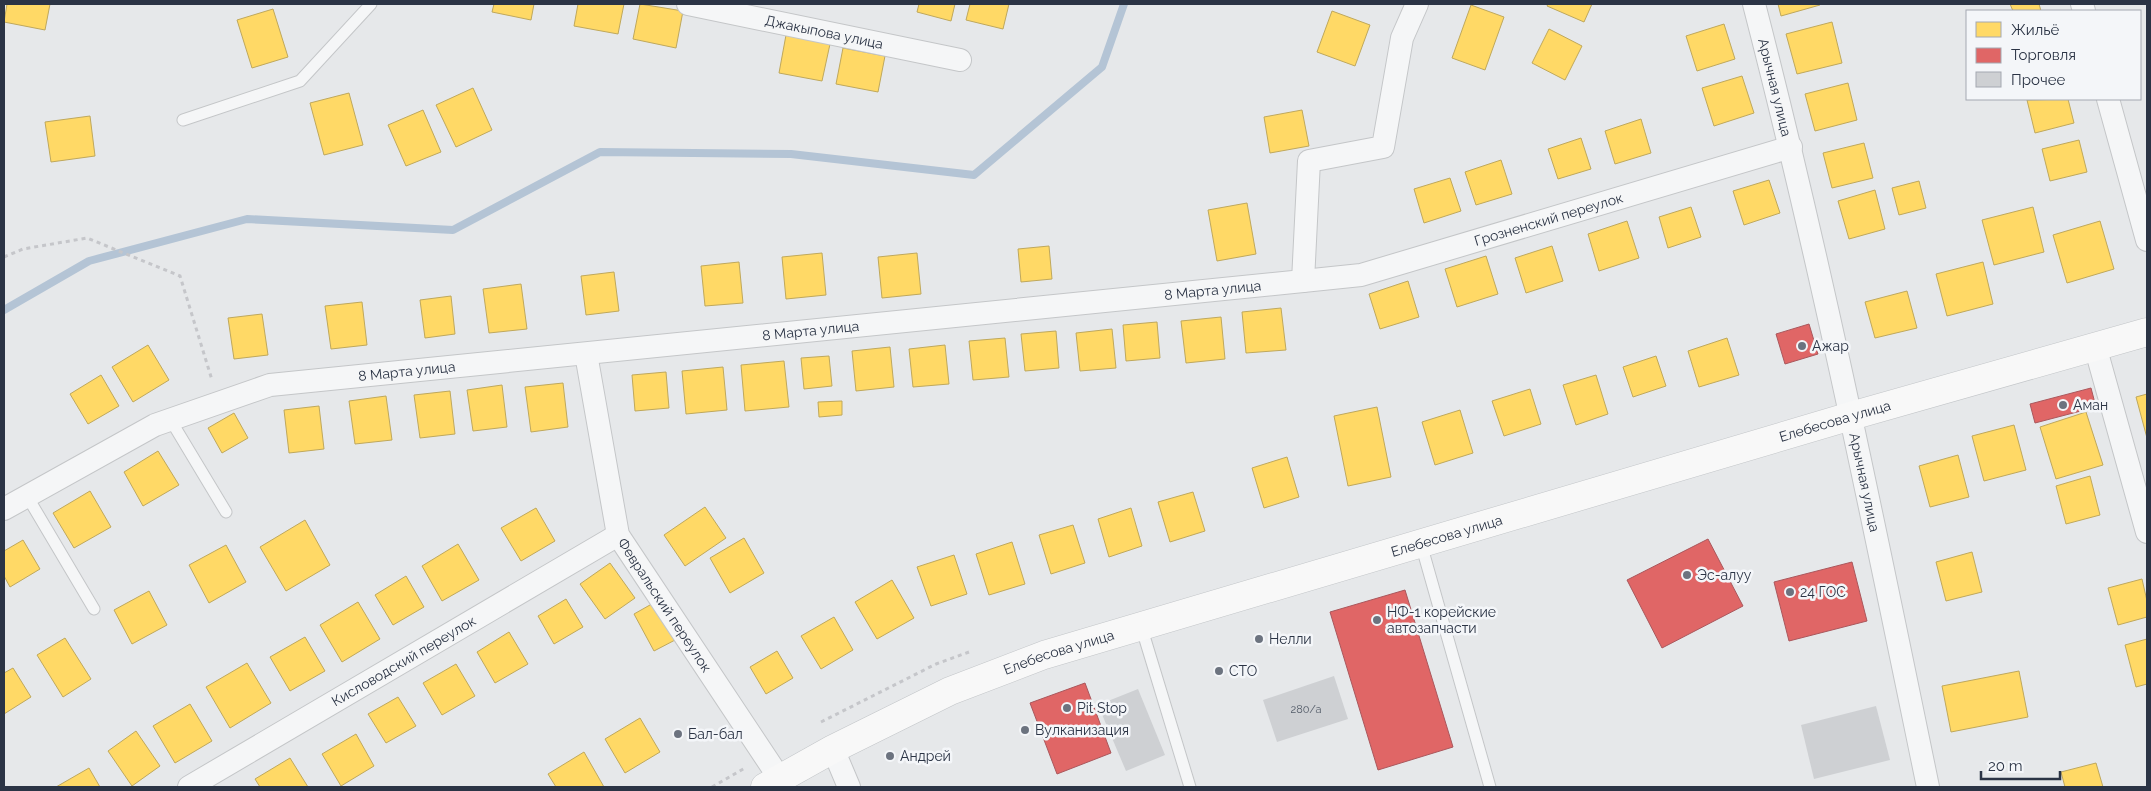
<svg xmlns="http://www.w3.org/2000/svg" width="2151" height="791" font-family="Raleway,sans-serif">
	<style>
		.homes { fill: #ffd966; stroke: #bfa85c }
		.shops { fill: #e06666; stroke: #aa575c }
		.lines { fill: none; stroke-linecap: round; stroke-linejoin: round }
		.stream { stroke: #b4c4d5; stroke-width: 8 }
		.building { fill: #ced0d3 }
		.service-casing { stroke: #c4c6c8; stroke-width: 13 }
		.minor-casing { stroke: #c4c6c8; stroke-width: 24 }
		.primary-casing { stroke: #c2c5c8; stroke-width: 29 }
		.path { stroke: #c5c6ca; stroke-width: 3; stroke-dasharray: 4 4; stroke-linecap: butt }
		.service { stroke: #f5f6f7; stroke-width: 11 }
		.minor { stroke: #f5f6f7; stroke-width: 22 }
		.primary { stroke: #f8f8f8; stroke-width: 28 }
		.poi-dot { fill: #6c737f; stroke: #f4f6f9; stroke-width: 2 }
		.labels { text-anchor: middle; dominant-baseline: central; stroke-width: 5; stroke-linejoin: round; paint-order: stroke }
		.number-label { font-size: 11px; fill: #545c69 }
		.street-label { font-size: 14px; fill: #2b3445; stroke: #f4f6f9 }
		.poi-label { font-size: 14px; fill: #2b3445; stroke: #f4f6f9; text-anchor: start }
	</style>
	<rect width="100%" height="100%" fill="#e6e8ea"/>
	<g class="homes">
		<path d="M7,4H50L45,30L4,22Z"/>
		<path d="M494,4H534L531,20L492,12Z"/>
		<path d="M578,4H624L618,34L574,26Z"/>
		<path d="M640,4L683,11L676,48L633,39Z"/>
		<path d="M919,4H955L951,21L917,12Z"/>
		<path d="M970,4H1009L1003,29L966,20Z"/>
		<path d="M1548,4H1592L1584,22L1547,6Z"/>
		<path d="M1778,4H1819L1820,5L1781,16Z"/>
		<path d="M2010,4H2039L2041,11H2013Z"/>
		<path d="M1471,5L1504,17L1485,70L1452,58Z"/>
		<path d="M273,9L288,57L252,68L237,20Z"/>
		<path d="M1332,11L1370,25L1355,66L1317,52Z"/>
		<path d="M1832,22L1842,63L1797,74L1786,34Z"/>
		<path d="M1724,24L1735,59L1697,71L1686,36Z"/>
		<path d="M1549,29L1582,46L1565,80L1532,63Z"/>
		<path d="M786,35L830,44L822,81L779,73Z"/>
		<path d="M843,48L885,56L878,92L836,84Z"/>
		<path d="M1742,76L1754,113L1714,126L1702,88Z"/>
		<path d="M1848,83L1857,120L1815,131L1805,94Z"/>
		<path d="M473,88L492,130L456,147L436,105Z"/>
		<path d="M349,93L363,145L324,155L310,103Z"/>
		<path d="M2068,99L2074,123L2035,133L2027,100Z"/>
		<path d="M423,110L441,152L406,166L388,125Z"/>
		<path d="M1302,110L1309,146L1270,153L1264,117Z"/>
		<path d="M90,116L95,156L51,162L45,122Z"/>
		<path d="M1641,119L1651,153L1615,164L1605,131Z"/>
		<path d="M1581,138L1591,169L1558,179L1548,149Z"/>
		<path d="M2079,140L2087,172L2050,181L2042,149Z"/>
		<path d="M1864,143L1873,178L1832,188L1823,153Z"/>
		<path d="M1501,160L1512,194L1476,205L1465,172Z"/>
		<path d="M1450,178L1461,211L1424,223L1414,189Z"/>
		<path d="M1769,180L1780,213L1744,225L1733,191Z"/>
		<path d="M1919,181L1926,208L1899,215L1892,188Z"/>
		<path d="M1875,190L1885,229L1849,239L1838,201Z"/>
		<path d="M1247,203L1256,254L1217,261L1208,210Z"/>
		<path d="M1691,207L1701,237L1668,248L1659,217Z"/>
		<path d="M2033,207L2044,252L1994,265L1982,220Z"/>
		<path d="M1627,221L1639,258L1599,271L1588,234Z"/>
		<path d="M2100,221L2114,269L2067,283L2053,235Z"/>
		<path d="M1049,246L1052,279L1021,282L1018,249Z"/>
		<path d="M1552,246L1563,281L1526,293L1515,258Z"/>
		<path d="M822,253L826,295L786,299L782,257Z"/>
		<path d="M917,253L921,294L882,298L878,257Z"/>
		<path d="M1486,256L1498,294L1457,307L1445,269Z"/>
		<path d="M739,262L743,303L705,306L701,266Z"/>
		<path d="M1983,262L1993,304L1947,316L1936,274Z"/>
		<path d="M614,272L619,311L586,315L581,276Z"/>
		<path d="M1408,281L1419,317L1380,329L1369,294Z"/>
		<path d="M521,284L527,329L489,333L483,289Z"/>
		<path d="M1907,291L1917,328L1875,338L1865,302Z"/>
		<path d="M451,296L455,334L425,338L420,300Z"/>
		<path d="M362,302L367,345L331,349L325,306Z"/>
		<path d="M1281,308L1286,350L1246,353L1242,312Z"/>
		<path d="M262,314L268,355L234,359L228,318Z"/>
		<path d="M1221,317L1225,359L1186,363L1181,321Z"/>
		<path d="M1157,322L1160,358L1126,361L1123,325Z"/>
		<path d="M1112,329L1116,368L1080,371L1076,333Z"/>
		<path d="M1056,331L1059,368L1025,371L1021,334Z"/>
		<path d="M1005,338L1009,377L973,380L969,341Z"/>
		<path d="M1727,338L1739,375L1699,387L1688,351Z"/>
		<path d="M148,345L169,380L133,402L112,367Z"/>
		<path d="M945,345L949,384L913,387L909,349Z"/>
		<path d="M890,347L894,387L856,391L852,351Z"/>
		<path d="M829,356L832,386L804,389L801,358Z"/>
		<path d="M1656,356L1666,386L1633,397L1623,367Z"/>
		<path d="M784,361L789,407L745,411L741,365Z"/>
		<path d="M723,367L727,410L686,414L682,371Z"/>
		<path d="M666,372L669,408L635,411L632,375Z"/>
		<path d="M101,375L119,406L88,424L70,394Z"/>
		<path d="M1596,375L1608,414L1576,425L1563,385Z"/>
		<path d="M563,383L568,427L531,432L525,387Z"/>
		<path d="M502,385L507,427L473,431L467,390Z"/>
		<path d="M1530,389L1541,424L1504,436L1492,401Z"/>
		<path d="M450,391L455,434L420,438L414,395Z"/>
		<path d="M2147,394V438L2136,397Z"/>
		<path d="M386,396L392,440L355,444L349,401Z"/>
		<path d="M842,401V415L819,417L818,402Z"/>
		<path d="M319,406L324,449L289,453L284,410Z"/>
		<path d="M1377,407L1391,477L1348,486L1334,416Z"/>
		<path d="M1460,410L1473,453L1435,465L1422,422Z"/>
		<path d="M2086,412L2103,465L2056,479L2040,427Z"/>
		<path d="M234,413L248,438L222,453L208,428Z"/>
		<path d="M2014,425L2026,470L1984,481L1972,436Z"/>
		<path d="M158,451L179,485L143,506L124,472Z"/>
		<path d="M1958,455L1969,497L1930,507L1919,466Z"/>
		<path d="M1287,457L1299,497L1264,508L1252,468Z"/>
		<path d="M2090,476L2100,515L2066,524L2056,486Z"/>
		<path d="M90,491L111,527L74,548L53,513Z"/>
		<path d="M1193,492L1205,531L1170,542L1158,502Z"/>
		<path d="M705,507L726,538L685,566L664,535Z"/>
		<path d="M536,508L555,541L521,561L501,528Z"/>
		<path d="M1131,508L1142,546L1109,557L1098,519Z"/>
		<path d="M305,520L330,565L286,591L260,547Z"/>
		<path d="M1073,525L1085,563L1051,574L1039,535Z"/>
		<path d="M744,538L764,573L730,593L710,558Z"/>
		<path d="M23,540L40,569L10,587L4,576V551Z"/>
		<path d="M1012,542L1025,584L989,595L976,554Z"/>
		<path d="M458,544L479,580L442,601L422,566Z"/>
		<path d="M226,545L246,582L209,603L189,565Z"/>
		<path d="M1972,552L1982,592L1946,601L1936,562Z"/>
		<path d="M954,555L967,594L931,606L917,567Z"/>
		<path d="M610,563L635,598L605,619L580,584Z"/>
		<path d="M406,576L424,607L393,625L375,595Z"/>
		<path d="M2142,579L2147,601V617L2118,625L2108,588Z"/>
		<path d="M892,580L914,618L877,639L855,602Z"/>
		<path d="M149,591L167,625L132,644L114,610Z"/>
		<path d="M566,599L583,627L554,644L538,616Z"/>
		<path d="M657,601L677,639L654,651L634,614Z"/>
		<path d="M358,602L380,639L342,662L320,625Z"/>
		<path d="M834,617L853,650L821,669L801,636Z"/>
		<path d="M509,632L528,664L495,683L477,652Z"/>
		<path d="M305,637L325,671L290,691L270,657Z"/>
		<path d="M65,638L91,679L63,697L37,655Z"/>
		<path d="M2147,639V684L2136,687L2125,645Z"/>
		<path d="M777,651L793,678L766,694L750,667Z"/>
		<path d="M247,663L271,703L230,728L206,687Z"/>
		<path d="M456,664L475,696L442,715L423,683Z"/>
		<path d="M13,668L31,697L4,714V673Z"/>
		<path d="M2019,671L2028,717L1951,732L1942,686Z"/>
		<path d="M398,697L416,726L386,743L368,714Z"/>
		<path d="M190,704L212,741L175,763L153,726Z"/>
		<path d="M640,718L660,752L625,773L605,739Z"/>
		<path d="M136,731L160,766L132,786L108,751Z"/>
		<path d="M356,734L374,766L341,786L322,754Z"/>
		<path d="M584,752L604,787H556L548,774Z"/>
		<path d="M290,758L308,787H260L255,779Z"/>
		<path d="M2096,763L2103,787H2065L2061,772Z"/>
		<path d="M89,768L100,787H56Z"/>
	</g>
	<g class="shops">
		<path d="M1809,324L1818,354L1785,364L1776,334Z"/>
		<path d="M2091,388L2096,407L2035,423L2030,404Z"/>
		<path d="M1708,539L1743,606L1662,648L1627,580Z"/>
		<path d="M1852,562L1867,621L1789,641L1774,582Z"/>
		<path d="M1405,590L1453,747L1378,770L1330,612Z"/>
		<path d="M1085,683L1111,753L1057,774L1030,703Z"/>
	</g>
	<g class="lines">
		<path class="stream" d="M4,310L89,261L247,219L453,230L600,152L791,154L974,175L1102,67L1124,4"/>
	</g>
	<g class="building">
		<path d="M1334,676L1348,719L1277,742L1263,700Z"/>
		<path d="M1138,689L1165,755L1126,771L1098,705Z"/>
		<path d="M1876,706L1890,760L1814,779L1801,725Z"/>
	</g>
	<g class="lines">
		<defs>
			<g id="service">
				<path d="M183,120L300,81L371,4"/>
				<path d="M170,419L226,512"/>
				<path d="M27,496L94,609"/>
				<path d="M1421,544L1490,787"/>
				<path d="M1141,626L1190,787"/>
			</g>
			<g id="minor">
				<path id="s1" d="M688,4L960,60"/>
				<path id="s2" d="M1754,4C1821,263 1874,525 1928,787"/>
				<path d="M2082,4L2084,11"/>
				<path d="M2108,99L2147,240"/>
				<path id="s3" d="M1303,281L1361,275L1791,147"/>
				<path d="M2095,346L2147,532"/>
				<path id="s4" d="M586,354L618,535L780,779"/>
				<path id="s5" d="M4,509L155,425L270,385L1303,281L1309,161L1383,147L1402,38L1417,4"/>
				<path d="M833,749L849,787"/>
				<path id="s6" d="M189,787L618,535"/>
			</g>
			<g id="primary">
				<path id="s7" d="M765,787L833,749L950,691L1044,655L1851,416L2147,332"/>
			</g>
		</defs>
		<use href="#service" class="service-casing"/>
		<use href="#minor" class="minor-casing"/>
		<use href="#primary" class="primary-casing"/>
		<g class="path">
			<path d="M4,257L23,249L87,238L180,276L212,380"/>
			<path d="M821,722L936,664L969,652"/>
			<path d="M712,787L745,768"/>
		</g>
		<use href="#service" class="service"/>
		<use href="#minor" class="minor"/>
		<use href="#primary" class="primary"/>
	</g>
	<g class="poi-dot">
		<circle cx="1802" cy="346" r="5"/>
		<circle cx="2063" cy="405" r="5"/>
		<circle cx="1687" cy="575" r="5"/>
		<circle cx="1790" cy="592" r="5"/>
		<circle cx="1377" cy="620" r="5"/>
		<circle cx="1259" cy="639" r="5"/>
		<circle cx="1219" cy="671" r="5"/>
		<circle cx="1067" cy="708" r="5"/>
		<circle cx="1025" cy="730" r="5"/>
		<circle cx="678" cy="734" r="5"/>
		<circle cx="890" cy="756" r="5"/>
	</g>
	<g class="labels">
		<g class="number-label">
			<text x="1306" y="709">280/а</text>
		</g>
		<g class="street-label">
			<text stroke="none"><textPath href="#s1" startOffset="139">Джакыпова улица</textPath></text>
			<text stroke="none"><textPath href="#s2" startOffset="86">Арычная улица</textPath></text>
			<text stroke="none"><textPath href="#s3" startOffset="254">Грозненский переулок</textPath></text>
			<text stroke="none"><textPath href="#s5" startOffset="1242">8 Марта улица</textPath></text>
			<text stroke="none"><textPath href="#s5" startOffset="838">8 Марта улица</textPath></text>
			<text stroke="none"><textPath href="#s5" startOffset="432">8 Марта улица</textPath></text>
			<text stroke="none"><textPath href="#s7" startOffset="1134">Елебесова улица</textPath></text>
			<text stroke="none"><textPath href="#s2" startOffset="491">Арычная улица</textPath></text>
			<text stroke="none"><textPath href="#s7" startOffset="729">Елебесова улица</textPath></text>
			<text stroke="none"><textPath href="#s4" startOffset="268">Февральский переулок</textPath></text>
			<text stroke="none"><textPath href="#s7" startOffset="324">Елебесова улица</textPath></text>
			<text stroke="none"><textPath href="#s6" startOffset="249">Кисловодский переулок</textPath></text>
		</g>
		<g class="poi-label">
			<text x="1812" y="346">Ажар</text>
			<text x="2073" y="405">Аман</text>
			<text x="1697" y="575">Эс-алуу</text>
			<text x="1800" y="592">24 ГОС</text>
			<text x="1387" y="612">НФ-1 корейские<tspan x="1387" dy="16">автозапчасти</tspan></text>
			<text x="1269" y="639">Нелли</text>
			<text x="1229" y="671">СТО</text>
			<text x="1077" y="708">Pit Stop</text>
			<text x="1035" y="730">Вулканизация</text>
			<text x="688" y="734">Бал-бал</text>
			<text x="900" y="756">Андрей</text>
		</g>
	</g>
	<rect width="2151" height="791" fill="none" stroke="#2b3445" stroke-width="10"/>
	<rect x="1966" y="10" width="175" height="90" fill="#f4f6f9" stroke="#a4a8b1"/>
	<rect x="1976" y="22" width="25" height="15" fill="#ffd966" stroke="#a4a8b1"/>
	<text x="2011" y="35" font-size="15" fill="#2b3445">Жильё</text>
	<rect x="1976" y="48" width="25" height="15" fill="#e06666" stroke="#a4a8b1"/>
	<text x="2011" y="60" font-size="15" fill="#2b3445">Торговля</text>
	<rect x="1976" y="72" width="25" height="15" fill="#ced0d3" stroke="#a4a8b1"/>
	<text x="2011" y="85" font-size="15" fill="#2b3445">Прочее</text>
	<path d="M1981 771v8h79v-8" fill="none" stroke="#2b3445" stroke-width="2.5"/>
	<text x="1988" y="771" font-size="15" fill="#2b3445" stroke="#f4f6f9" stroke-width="4" paint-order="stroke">20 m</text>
</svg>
